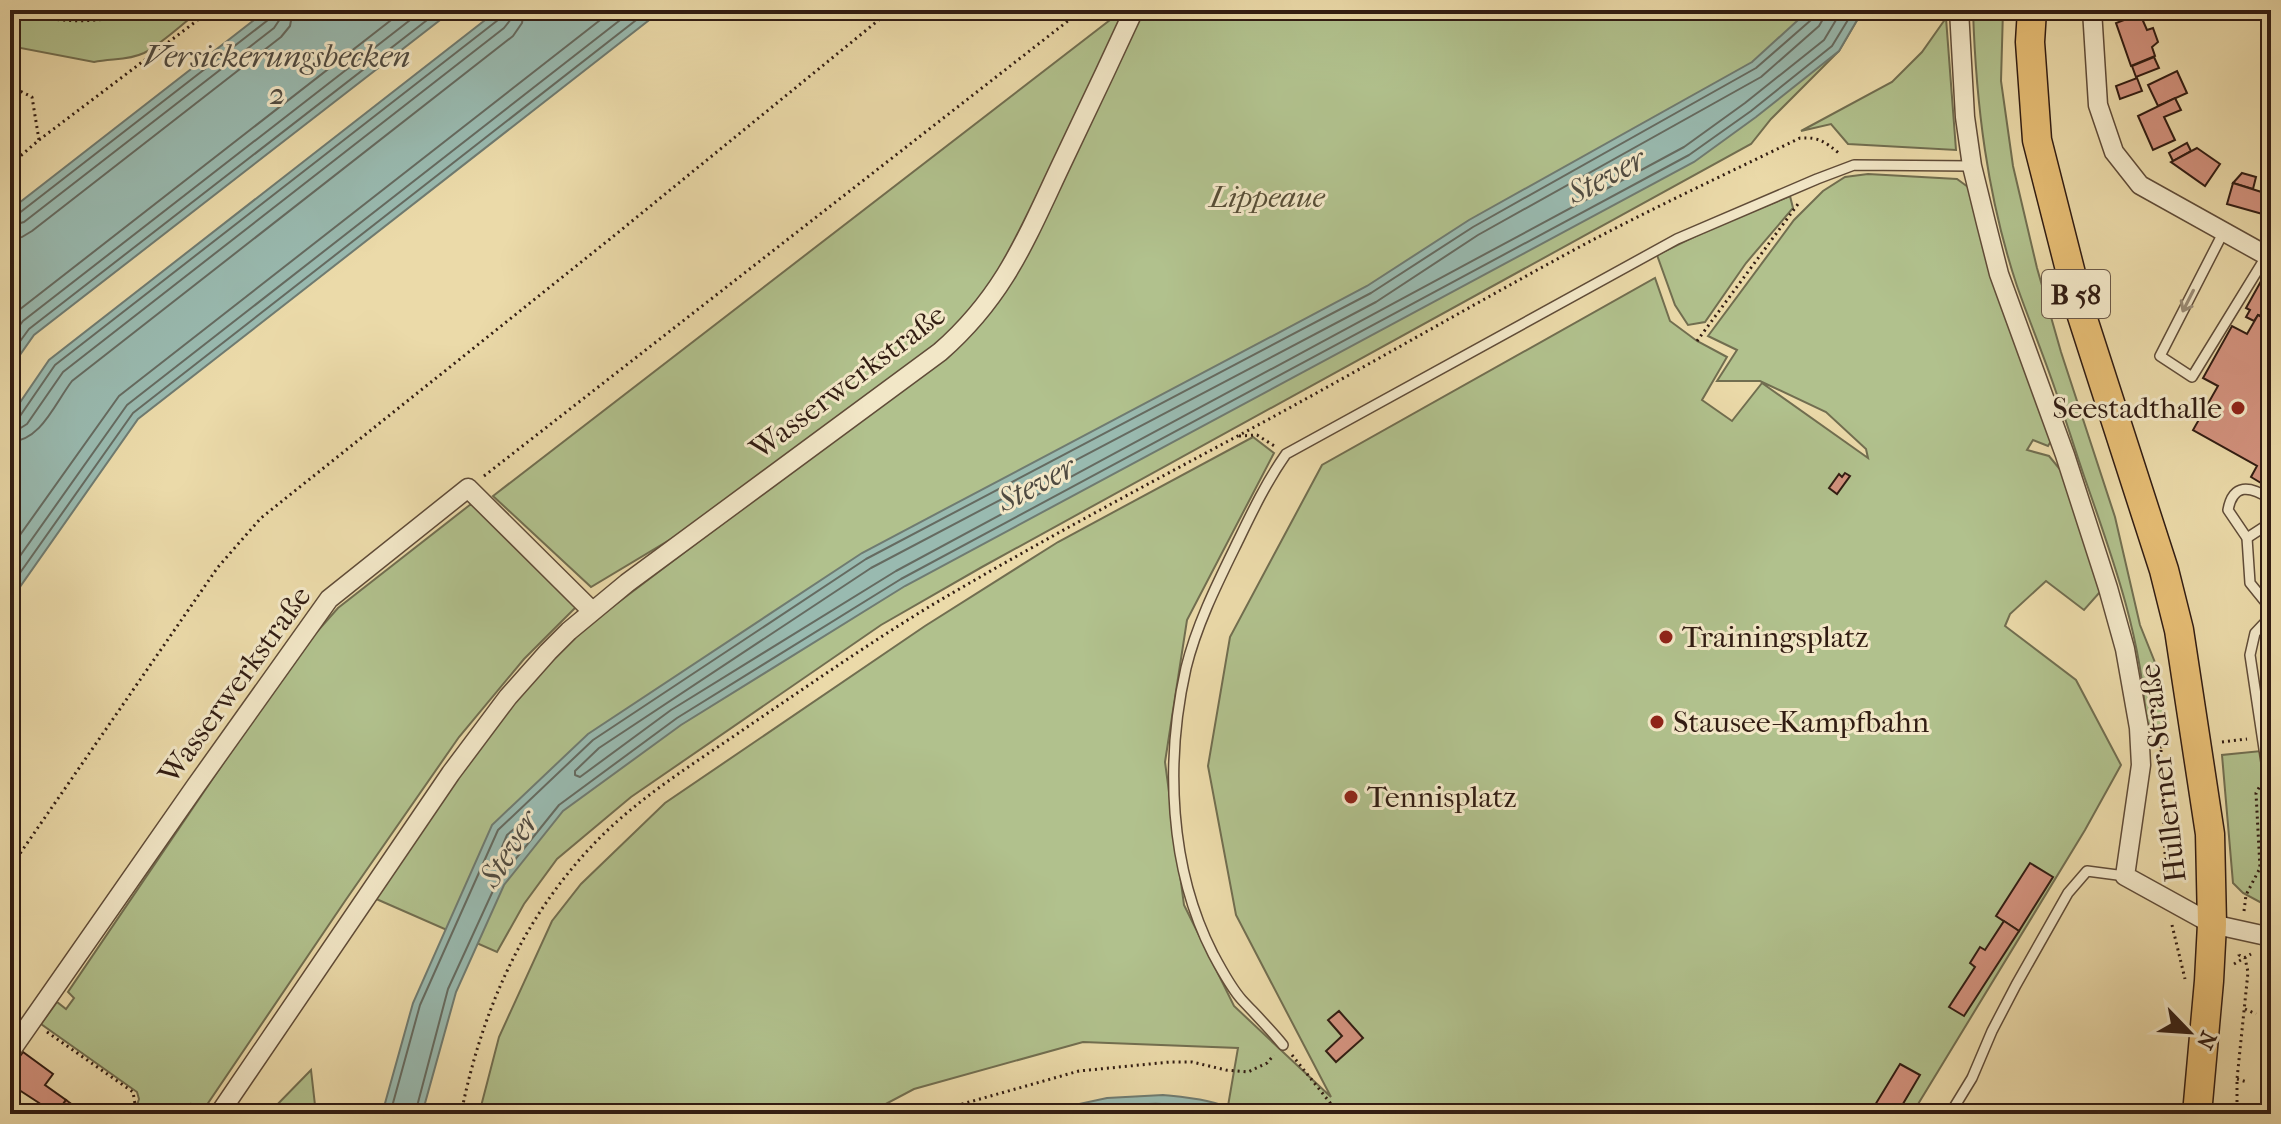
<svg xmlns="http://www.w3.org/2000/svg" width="2281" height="1124" font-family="'IM FELL French Canon',serif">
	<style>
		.green { fill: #b1c18d; stroke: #716e50; stroke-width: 2 }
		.water { fill: #99bab0; stroke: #6f7b71; stroke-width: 2 }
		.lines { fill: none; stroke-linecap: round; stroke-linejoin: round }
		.shore { stroke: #656b61; stroke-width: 2 }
		.building { fill: #d3927e; stroke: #311c12; stroke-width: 2 }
		.service-casing { stroke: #604c38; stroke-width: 12 }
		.minor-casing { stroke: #604c38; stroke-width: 21 }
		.primary-casing { stroke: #311c12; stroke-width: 31 }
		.path { stroke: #311c12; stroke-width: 3; stroke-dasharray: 2 4; stroke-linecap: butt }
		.service { stroke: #f2e7c7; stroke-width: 9 }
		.minor { stroke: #f2e7c7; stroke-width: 18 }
		.primary { stroke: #e6bd74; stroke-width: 28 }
		.oneway { stroke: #9b8c76 }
		.poi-dot { fill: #8f2418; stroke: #f2e7c7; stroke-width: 3 }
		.labels { text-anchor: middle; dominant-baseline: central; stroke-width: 6; stroke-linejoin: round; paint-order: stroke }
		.shield { fill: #f2e7c7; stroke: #6b5948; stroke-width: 2 }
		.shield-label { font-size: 28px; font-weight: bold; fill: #311c12 }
		.park-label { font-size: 30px; font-style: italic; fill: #574e37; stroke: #f2e7c7 }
		.street-label { font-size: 30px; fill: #311c12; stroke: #f2e7c7 }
		.poi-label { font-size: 30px; fill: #311c12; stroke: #f2e7c7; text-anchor: start }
		.water-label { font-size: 32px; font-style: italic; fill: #504b41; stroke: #f2e7c7 }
	</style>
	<rect width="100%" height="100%" fill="#ebdaa9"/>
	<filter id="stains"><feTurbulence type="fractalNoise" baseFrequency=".0025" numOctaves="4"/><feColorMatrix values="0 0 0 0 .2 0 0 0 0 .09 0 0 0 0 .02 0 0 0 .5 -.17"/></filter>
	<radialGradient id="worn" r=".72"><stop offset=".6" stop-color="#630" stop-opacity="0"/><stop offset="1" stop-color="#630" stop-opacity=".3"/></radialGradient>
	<g class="green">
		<path d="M10,10H200C185,22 160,45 144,53C127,61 111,58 94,62L10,46Z"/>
		<path d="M1123,10H1863L1839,51L1771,119L1751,144L982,567L881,625L631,797L557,859L524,904L497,952L374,898L506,707L570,639L818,451L591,587L493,496Z"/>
		<path d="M1973,10H2003L2001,81L2013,166L2037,268L2061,352L2115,517L2140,625L2158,670L2167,727L2146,723C2142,638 2112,556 2084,476C2074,447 2065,417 2055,389C2043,354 2029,320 2017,286C1987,196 1976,104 1973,10Z"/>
		<path d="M1946,18L1956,150L1848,144L1831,124L1801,131L1892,82L1922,52Z"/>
		<path d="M1868,174L1957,179L1968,187L1991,274L2051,441L2048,446L2033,440L2027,450L2049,456L2063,473L2100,592L2084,610L2046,581L2010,614L2005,626L2076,680L2121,765L2085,830L1912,1114H1243L1228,1106L1238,1048L1083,1042L914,1089L867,1114H479L499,1037L552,921L581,884L665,803L925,626L1058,542L1253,437L1274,453L1187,620L1165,762L1184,905L1234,1006L1331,1097L1236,915L1208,766L1230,637L1322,465L1655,278L1670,321L1697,341L1727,357L1702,400L1732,421L1762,383L1868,458L1866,449L1826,412L1760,381H1717L1737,350L1708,336L1794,220L1823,191L1845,177Z"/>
		<path d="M1790,196L1793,208L1746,263L1705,322L1688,325L1675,305L1657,255L1712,228Z"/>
		<path d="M471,504L576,607L524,659L459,737L345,901L202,1112L191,1104L184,1114H134L139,1099L137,1092L41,1024L57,1002L66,1009L74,998L68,992L298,653L338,608Z"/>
		<path d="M2261,751L2264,786L2271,792V908L2243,893L2233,883L2222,755Z"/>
		<path d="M311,1070L316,1114H268Z"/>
	</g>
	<g class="water">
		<path d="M267,10H453L34,335L10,369V210Z"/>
		<path d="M498,10H662L138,419L10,601V417L49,360Z"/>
		<path d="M1809,10H1863L1839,51L1756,117L1694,162L905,586L681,725L563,811L504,885L456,992L422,1114H382L413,1003L492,825L588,734L862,553L1367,286L1469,220L1752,62Z"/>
		<path d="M1163,1095C1191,1098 1218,1100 1243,1114H1033L1107,1098Z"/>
	</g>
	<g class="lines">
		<g class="shore">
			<path d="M1824,10L1823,19L1819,26L1761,77L1478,235L1376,302L871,568L599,748L575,771V775L580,777L671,710L896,571L1684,147L1745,103L1824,40L1842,10"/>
			<path d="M10,216L18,214L268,20L271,10"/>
			<path d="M10,226L24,222L274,28L280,19L281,10"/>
			<path d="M10,238L22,237L32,231L281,37L290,26L293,10"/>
			<path d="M10,317L404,10"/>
			<path d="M10,338L23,321L423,10"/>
			<path d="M10,355L29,329L440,10"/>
			<path d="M10,420L20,416L55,365L498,20L502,10"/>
			<path d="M10,430L19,429L27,424L63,372L504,28L511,19L512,10"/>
			<path d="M10,442C41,441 55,403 72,381L513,36L522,23L524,10"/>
			<path d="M10,549L119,396L613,10"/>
			<path d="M10,570L127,405L633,10"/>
			<path d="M10,587L133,413L649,10"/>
			<path d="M526,819L529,822V826L509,850L504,851L502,847L507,835Z"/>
			<path d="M390,1114L420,1005L498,830L593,740L866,559L1371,293L1473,227L1756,68L1811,20L1814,10"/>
			<path d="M415,1114L448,989L497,882L559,805L677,718L901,579L1689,155L1751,111L1832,46L1854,10"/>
			<path d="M1071,1114C1122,1103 1175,1098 1227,1114"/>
		</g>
	</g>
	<g class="building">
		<path d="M2140,14L2147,30L2153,28L2158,42L2152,47L2155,56L2131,66L2116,23Z"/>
		<path d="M2154,57L2159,68L2136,77L2132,66Z"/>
		<path d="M2177,71L2187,93L2158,106L2148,85Z"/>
		<path d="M2137,78L2142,91L2120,99L2116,86Z"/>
		<path d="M2175,98L2181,110L2164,117L2175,140L2153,150L2138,116Z"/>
		<path d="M2187,143L2191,151L2173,161L2169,153Z"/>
		<path d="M2197,148L2220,164L2205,186L2171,162Z"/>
		<path d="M2242,173L2256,177L2253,189L2233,183Z"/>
		<path d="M2233,183L2271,195L2266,215L2227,204Z"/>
		<path d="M2265,274L2271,277V298L2261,316L2258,315L2254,321L2246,317L2250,310L2246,308Z"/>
		<path d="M2258,315L2271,322V489L2251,477L2257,466L2193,430L2218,386L2203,378L2232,326L2247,334Z"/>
		<path d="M1845,473L1850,476L1837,494L1829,488L1839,474L1842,477Z"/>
		<path d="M2030,863L2053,877L2019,931L1996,916Z"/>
		<path d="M2004,921L2019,931L1964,1016L1949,1007L1975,967L1970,963L1980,947L1985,950Z"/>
		<path d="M1339,1011L1363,1038L1336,1062L1326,1051L1342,1036L1328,1020Z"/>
		<path d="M23,1052L53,1074L45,1085L66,1100L56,1114L10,1084V1070Z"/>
		<path d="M1900,1064L1920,1075L1897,1114H1884L1886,1111L1875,1105Z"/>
		<path d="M66,1100L85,1114H56Z"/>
	</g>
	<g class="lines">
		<defs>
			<g id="service">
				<path d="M2224,231L2160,356L2192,377L2267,255"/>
				<path d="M2271,508L2269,498C2250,486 2233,483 2228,510L2247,538L2250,583L2271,609"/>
				<path d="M2247,538L2267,525L2271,517"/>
				<path d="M2271,616L2255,633L2250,655L2267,769L2271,772"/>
				<path d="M1283,1045C1270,1029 1256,1015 1242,1000C1231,988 1221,969 1213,954C1169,868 1165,761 1186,668C1197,623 1219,580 1239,539C1253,510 1267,481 1286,454L1677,239L1817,179L1854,165L1972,166"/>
				<path d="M1950,1114L1972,1078L1992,1031L2016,985L2068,893L2087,871L2125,876"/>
			</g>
			<g id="minor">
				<path d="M1959,10L1965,117L1972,166L1986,223L1999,274L2065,455L2108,588L2125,649L2139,728L2141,765L2125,876L2212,924L2271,937"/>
				<path d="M2092,10L2098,105L2114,152L2140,185L2271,258"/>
				<path d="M10,1052L195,787L329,599L468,488L592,611"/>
				<path d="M219,1114L451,773L508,697L548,652L569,631L627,583L940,352C1004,296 1026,239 1061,165C1086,113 1110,62 1134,10"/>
			</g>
			<path id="primary" d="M2032,10L2030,42L2037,140L2081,313L2164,570L2179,630L2210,834L2212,924L2209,981L2197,1114"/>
		</defs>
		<use href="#service" class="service-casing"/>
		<use href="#minor" class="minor-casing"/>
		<use href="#primary" class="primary-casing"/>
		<g class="path">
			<path d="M10,11C50,21 98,27 137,10"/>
			<path d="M10,86L32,97L39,140L10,165"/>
			<path d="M39,140L211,10"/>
			<path d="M1697,341L1798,204"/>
			<path d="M1239,436L1257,435L1276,447"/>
			<path d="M484,476L1082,10"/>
			<path d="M2222,742L2247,739"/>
			<path d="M2160,747L2171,746"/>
			<path d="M2161,750L2166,878"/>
			<path d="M10,868L218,567L261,518L610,239L891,10"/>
			<path d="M2244,911L2246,895L2260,868L2256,793L2261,784"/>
			<path d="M2172,925L2185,979"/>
			<path d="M2234,964L2251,954"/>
			<path d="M2245,1009L2256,1014"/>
			<path d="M47,1032L133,1092L135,1104L131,1114"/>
			<path d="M1292,1055L1339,1114"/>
			<path d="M2237,1079L2247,1082"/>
			<path d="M461,1114C481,1014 520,923 590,848C636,798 697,762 753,723C812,683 871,642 932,605C1030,547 1131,493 1232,439C1350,376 1466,308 1585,244C1655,207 1728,173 1800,138C1820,137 1825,142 1840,154"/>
			<path d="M927,1114L1079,1071L1170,1062H1192L1226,1070L1248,1072L1267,1063L1274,1055"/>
			<path d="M2237,1114V1079L2248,972L2245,958L2239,955V951"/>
		</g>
		<use href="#service" class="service"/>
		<use href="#minor" class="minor"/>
		<use href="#primary" class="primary"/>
	</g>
	<defs><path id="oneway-shaft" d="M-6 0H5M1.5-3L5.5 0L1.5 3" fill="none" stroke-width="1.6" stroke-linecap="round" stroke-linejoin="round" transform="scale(2)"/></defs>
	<use class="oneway" href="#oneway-shaft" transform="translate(2188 301) rotate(117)"/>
	<g class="poi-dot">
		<circle cx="2238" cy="408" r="8"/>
		<circle cx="1666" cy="637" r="8"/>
		<circle cx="1657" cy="722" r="8"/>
		<circle cx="1351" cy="797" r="8"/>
	</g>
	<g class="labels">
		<rect class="shield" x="2042" y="270" width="68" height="48" rx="6"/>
		<g class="shield-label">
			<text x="2076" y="294">B 58</text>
		</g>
		<g class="park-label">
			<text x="1267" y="197">Lippeaue</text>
		</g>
		<g class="street-label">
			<text transform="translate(848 382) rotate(-37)">Wasserwerkstraße</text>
			<text transform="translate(235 685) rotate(-54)">Wasserwerkstraße</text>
			<text transform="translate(2163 773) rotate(-97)">Hullerner Straße</text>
		</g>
		<g class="poi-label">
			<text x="2222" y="408" text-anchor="end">Seestadthalle</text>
			<text x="1682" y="637">Trainingsplatz</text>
			<text x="1673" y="722">Stausee-Kampfbahn</text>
			<text x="1367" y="797">Tennisplatz</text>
		</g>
		<g class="water-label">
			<text x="277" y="56">Versickerungsbecken<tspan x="277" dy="37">2</tspan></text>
			<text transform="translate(1606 176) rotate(-28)">Stever</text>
			<text transform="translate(1036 484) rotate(-28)">Stever</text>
			<text transform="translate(509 849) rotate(-58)">Stever</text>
		</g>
	</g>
	<rect width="2281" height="1124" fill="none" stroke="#ebdaa9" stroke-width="40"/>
	<rect x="12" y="12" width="2257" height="1100" fill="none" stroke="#311c12" stroke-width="4"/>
	<rect x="20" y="20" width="2241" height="1084" fill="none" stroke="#311c12" stroke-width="2"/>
	<g transform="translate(2189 1032) rotate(115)" stroke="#f2e7c7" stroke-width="6" paint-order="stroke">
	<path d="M0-6L14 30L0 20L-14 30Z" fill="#311c12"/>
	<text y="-12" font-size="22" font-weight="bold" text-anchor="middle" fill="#311c12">N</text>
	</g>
	<rect width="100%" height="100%" filter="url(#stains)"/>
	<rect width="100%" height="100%" fill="url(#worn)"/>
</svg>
